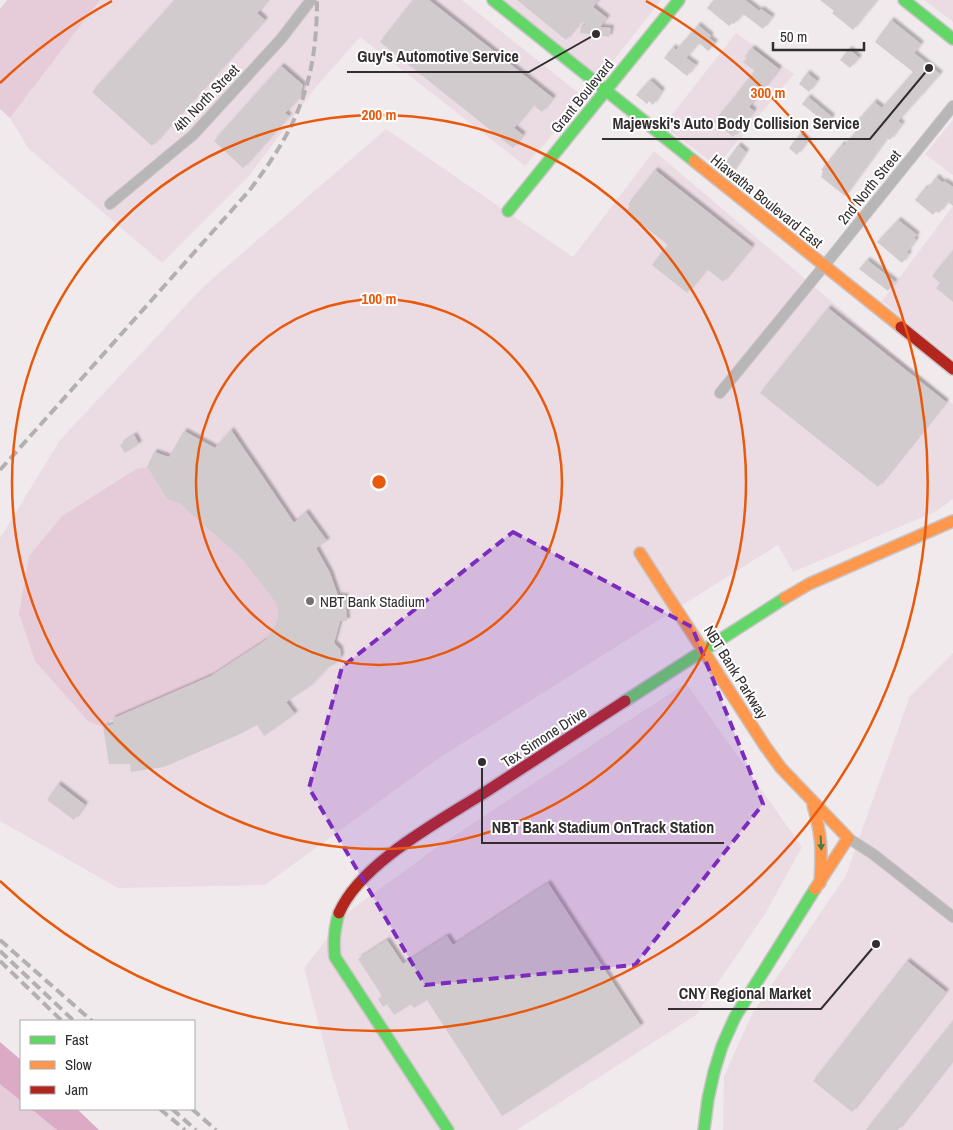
<svg xmlns="http://www.w3.org/2000/svg" width="953" height="1130" font-family="'Archivo Narrow',sans-serif">
	<style>
		.built { fill: #ebdce4 }
		.green { fill: #e6ccd9 }
		.water { fill: #dbaac4 }
		.building { fill: #d1cbcd; filter: url(#shadow) }
		.lines { fill: none; stroke-linecap: round; stroke-linejoin: round }
		.street-casing { stroke: #cac5c7; stroke-width: 12 }
		.fast-casing { stroke: #cac5c7; stroke-width: 14 }
		.slow-casing { stroke: #cac5c7; stroke-width: 14 }
		.jam-casing { stroke: #cac5c7; stroke-width: 14 }
		.street { stroke: #b8b6b7; stroke-width: 10 }
		.fast { stroke: #63d668; stroke-width: 11 }
		.slow { stroke: #ff974d; stroke-width: 11 }
		.jam { stroke: #b3261e; stroke-width: 11 }
		.rail { stroke: #b4afb1; stroke-width: 4; stroke-dasharray: 10 5; stroke-linecap: butt }
		.oneway { fill: #487949 }
		.marked { fill: #7b2cbf; fill-opacity: 0.2; stroke: #7b2cbf; stroke-width: 4; stroke-dasharray: 10 6; stroke-linejoin: round }
		.ring { fill: none; stroke: #e8590c; stroke-width: 2.5 }
		.poi-dot { fill: #756f72; stroke: #fff; stroke-width: 2 }
		.labels { text-anchor: middle; dominant-baseline: central; stroke-width: 4; stroke-linejoin: round; paint-order: stroke }
		.street-label { font-size: 15px; fill: #322d2f; stroke: #fff }
		.poi-label { font-size: 15px; fill: #322d2f; stroke: #fff; text-anchor: start }
		.centre { fill: #e8590c; stroke: #fff; stroke-width: 2.5 }
		.ring-label { font-size: 15px; text-anchor: middle; font-weight: bold; fill: #e8590c; stroke: #fff; stroke-width: 4; stroke-linejoin: round; paint-order: stroke }
		.leader { fill: none; stroke: #322d2f; stroke-width: 2 }
		.callout-dot { fill: #322d2f; stroke: #fff; stroke-width: 2 }
		.callout-label { font-size: 16px; text-anchor: middle; font-weight: bold; fill: #322d2f; stroke: #fff; stroke-width: 4; stroke-linejoin: round; paint-order: stroke }
	</style>
	<defs>
		<filter id="shadow"><feDropShadow dx="3" dy="-3" stdDeviation="1" flood-color="#0004"/></filter>
	</defs>
	<rect width="100%" height="100%" fill="#f1eaed"/>
	<g class="built">
		<path d="M100,0H462L585,98L525,166L360,37L317,86L248,177L162,263L28,148L10,118Z"/>
		<path d="M504,0H661L600,78Z"/>
		<path d="M924,0H953V22Z"/>
		<path d="M736,33L794,74L717,166L663,126Z"/>
		<path d="M953,120V175L925,154Z"/>
		<path d="M386,129L573,257L654,151L953,404V499L937,511L793,572L778,545L439,758L265,885L118,888L0,821V538L60,440L203,287Z"/>
		<path d="M953,206V359L882,301Z"/>
		<path d="M953,653V1130H723L724,1076L752,1014L846,875L910,696Z"/>
		<path d="M686,683L802,847L765,914L696,1015L517,1130H349L331,1071L304,968L347,913L437,847Z"/>
	</g>
	<g class="green">
		<path d="M7,0H100L10,118L0,109V9Z"/>
		<path d="M147,467L167,499L180,504L241,558L271,596L277,606L278,617L274,630L266,640L211,676L112,719L103,727L88,721L35,661L19,614L29,556L62,516L136,469Z"/>
		<path d="M0,1084L21,1101V1109H31L57,1130H0Z"/>
	</g>
	<g class="water">
		<path d="M0,1042L21,1060V1101L0,1084Z"/>
		<path d="M31,1109H77L99,1130H57Z"/>
	</g>
	<g class="building">
		<path d="M175,0H268L257,13L265,20L152,146L92,92Z"/>
		<path d="M413,0H429L553,98L542,112L533,105L514,128L523,135L513,148L380,42Z"/>
		<path d="M517,0H598L593,7L607,18L600,27L611,28L609,37L580,33L581,25H586L581,21L566,40Z"/>
		<path d="M714,0H745L759,11L761,9L772,17L763,29L743,14L734,24L732,23L729,26L707,8Z"/>
		<path d="M820,0H877L853,30L832,13L834,11Z"/>
		<path d="M891,20L921,44L914,53L940,74L898,121L902,124L890,140L887,138L845,196L821,177L823,171L821,170L842,144L844,146L856,131L852,127L874,102L882,108L913,72L875,42Z"/>
		<path d="M698,25L711,36L709,38L715,43L708,51L699,43L686,58L696,65L687,76L664,58L673,47L676,50Z"/>
		<path d="M752,48L779,69L749,107L754,111L733,137L714,122L755,71L743,62L747,58L745,56Z"/>
		<path d="M849,49L859,58L850,68L840,60Z"/>
		<path d="M281,66L303,85L300,96L285,113L289,116L243,168L214,141Z"/>
		<path d="M807,73L817,81L809,92L799,84Z"/>
		<path d="M651,81L662,91L653,105L649,101L647,104L636,95L648,82Z"/>
		<path d="M808,97L832,117L827,124L802,104Z"/>
		<path d="M800,134L808,141L797,155L789,148Z"/>
		<path d="M738,145L746,152L732,173L723,166Z"/>
		<path d="M655,170L752,247L723,282L707,269L687,293L652,265L668,245L626,212L630,206L628,204Z"/>
		<path d="M936,177L943,183L944,181L953,187V206L948,202L939,213L936,211L933,215L915,200L925,188L927,189Z"/>
		<path d="M898,220L917,235L914,238L916,240L907,252L909,254L902,263L877,242Z"/>
		<path d="M953,251V302L936,288L940,283L932,276Z"/>
		<path d="M867,260L895,282L888,291L859,269Z"/>
		<path d="M828,308L946,402L878,487L760,393Z"/>
		<path d="M231,430L294,523L306,512L327,541L316,548L330,573L338,596H345L347,621H340L334,643L340,649L341,657L335,664L327,668L309,687L286,702L295,714L264,736L257,725L240,734L164,767L131,772L130,764H109L103,727L114,724L112,719L211,676L266,640L274,630L278,617L277,606L271,596L241,558L180,504L167,499L147,467L154,452L169,457L184,431L215,448Z"/>
		<path d="M134,435L139,444L125,453L120,445Z"/>
		<path d="M58,784L85,805L74,820L47,800Z"/>
		<path d="M548,883L641,1026L502,1116L427,1000L414,1008L411,1004L394,1015L387,1004L383,1007L378,999L382,996L358,959L387,940L403,964L447,936L453,945Z"/>
		<path d="M907,961L946,992L852,1112L813,1081Z"/>
		<path d="M953,1021V1060L898,1130H866Z"/>
	</g>
	<g class="lines">
		<defs>
			<g id="street">
				<path d="M110,204L193,135L281,39L311,0"/>
				<path d="M720,393L824,266L953,106"/>
				<path d="M848,838L873,854L953,917"/>
			</g>
			<g id="fast">
				<path d="M493,0L694,161"/>
				<path d="M904,0L953,39"/>
				<path d="M508,211L679,0"/>
				<path d="M625,701L785,598"/>
				<path d="M339,913C334,929 333,941 335,957L448,1130"/>
				<path d="M704,1130L708,1099L714,1072L722,1046L735,1017L815,889"/>
			</g>
			<g id="slow">
				<path d="M694,161L901,327"/>
				<path d="M640,553L765,746L781,768L848,838L815,889"/>
				<path d="M785,598L809,584L953,521"/>
				<path d="M813,805C822,836 822,851 820,883"/>
			</g>
			<g id="jam">
				<path d="M901,327L953,369"/>
				<path d="M339,913C361,862 442,820 487,791C533,761 579,731 625,701"/>
			</g>
		</defs>
		<use href="#street" class="street-casing"/>
		<use href="#fast" class="fast-casing"/>
		<use href="#slow" class="slow-casing"/>
		<use href="#jam" class="jam-casing"/>
		<use href="#street" class="street"/>
		<use href="#fast" class="fast"/>
		<use href="#slow" class="slow"/>
		<use href="#jam" class="jam"/>
		<g class="rail">
			<path d="M0,470L249,191C298,127 317,81 317,0"/>
			<path d="M0,940L92,1021"/>
			<path d="M0,951L74,1021"/>
			<path d="M0,961L61,1020"/>
			<path d="M160,1109L185,1130"/>
			<path d="M172,1109L196,1130"/>
			<path d="M192,1109L216,1130"/>
		</g>
	</g>
	<defs><path id="oneway-solid" d="M-6-.8H1V-3.2L6.5 0L1 3.2V.8H-6Z" transform="scale(1.25)"/></defs>
	<use class="oneway" href="#oneway-solid" transform="translate(821 843) rotate(87)"/>
	<path class="marked" d="M513,532L692,627L763,804L635,965L425,985L309,788L342,667Z"/>
	<g class="ring">
		<circle cx="379" cy="482" r="183"/>
		<circle cx="379" cy="482" r="367"/>
		<path d="M0 83A550 550 0 0 1 112 1M646 1A550 550 0 1 1 0 881"/>
	</g>
	<circle class="poi-dot" cx="310" cy="601" r="5"/>
	<g class="labels">
		<g class="street-label">
			<text transform="translate(582 96) rotate(-51)">Grant Boulevard</text>
			<text transform="translate(206 98) rotate(-46)">4th North Street</text>
			<text transform="translate(869 187) rotate(-51)">2nd North Street</text>
			<text transform="translate(767 201) rotate(39)">Hiawatha Boulevard East</text>
			<text transform="translate(736 672) rotate(58)">NBT Bank Parkway</text>
			<text transform="translate(544 737) rotate(-33)">Tex Simone Drive</text>
		</g>
		<g class="poi-label">
			<text x="320" y="601">NBT Bank Stadium</text>
		</g>
	</g>
	<circle cx="379" cy="482" r="8" class="centre"/>
	<g class="ring-label">
		<text x="768" y="98">300 m</text>
		<text x="379" y="120">200 m</text>
		<text x="379" y="304">100 m</text>
	</g>
	<path class="leader" d="M596 34L529 72H347M929 68L870 139H602M482 762L482 843H724M876 944L821 1009H668"/>
	<g class="callout-dot">
		<circle cx="596" cy="34" r="5"/>
		<circle cx="929" cy="68" r="5"/>
		<circle cx="482" cy="762" r="5"/>
		<circle cx="876" cy="944" r="5"/>
	</g>
	<g class="callout-label">
		<text x="438" y="62">Guy's Automotive Service</text>
		<text x="736" y="129">Majewski's Auto Body Collision Service</text>
		<text x="603" y="833">NBT Bank Stadium OnTrack Station</text>
		<text x="745" y="999">CNY Regional Market</text>
	</g>
	<rect x="20" y="1020" width="175" height="90" fill="#ffffff" stroke="#adabac"/>
	<rect x="30" y="1036" width="25" height="8" fill="#63d668" stroke="#adabac"/>
	<text x="65" y="1045" font-size="15" fill="#322d2f">Fast</text>
	<rect x="30" y="1061" width="25" height="8" fill="#ff974d" stroke="#adabac"/>
	<text x="65" y="1070" font-size="15" fill="#322d2f">Slow</text>
	<rect x="30" y="1086" width="25" height="8" fill="#b3261e" stroke="#adabac"/>
	<text x="65" y="1095" font-size="15" fill="#322d2f">Jam</text>
	<path d="M773 42v8h91v-8" fill="none" stroke="#322d2f" stroke-width="2.5"/>
	<text x="780" y="42" font-size="15" fill="#322d2f" stroke="#ffffff" stroke-width="4" paint-order="stroke">50 m</text>
</svg>
